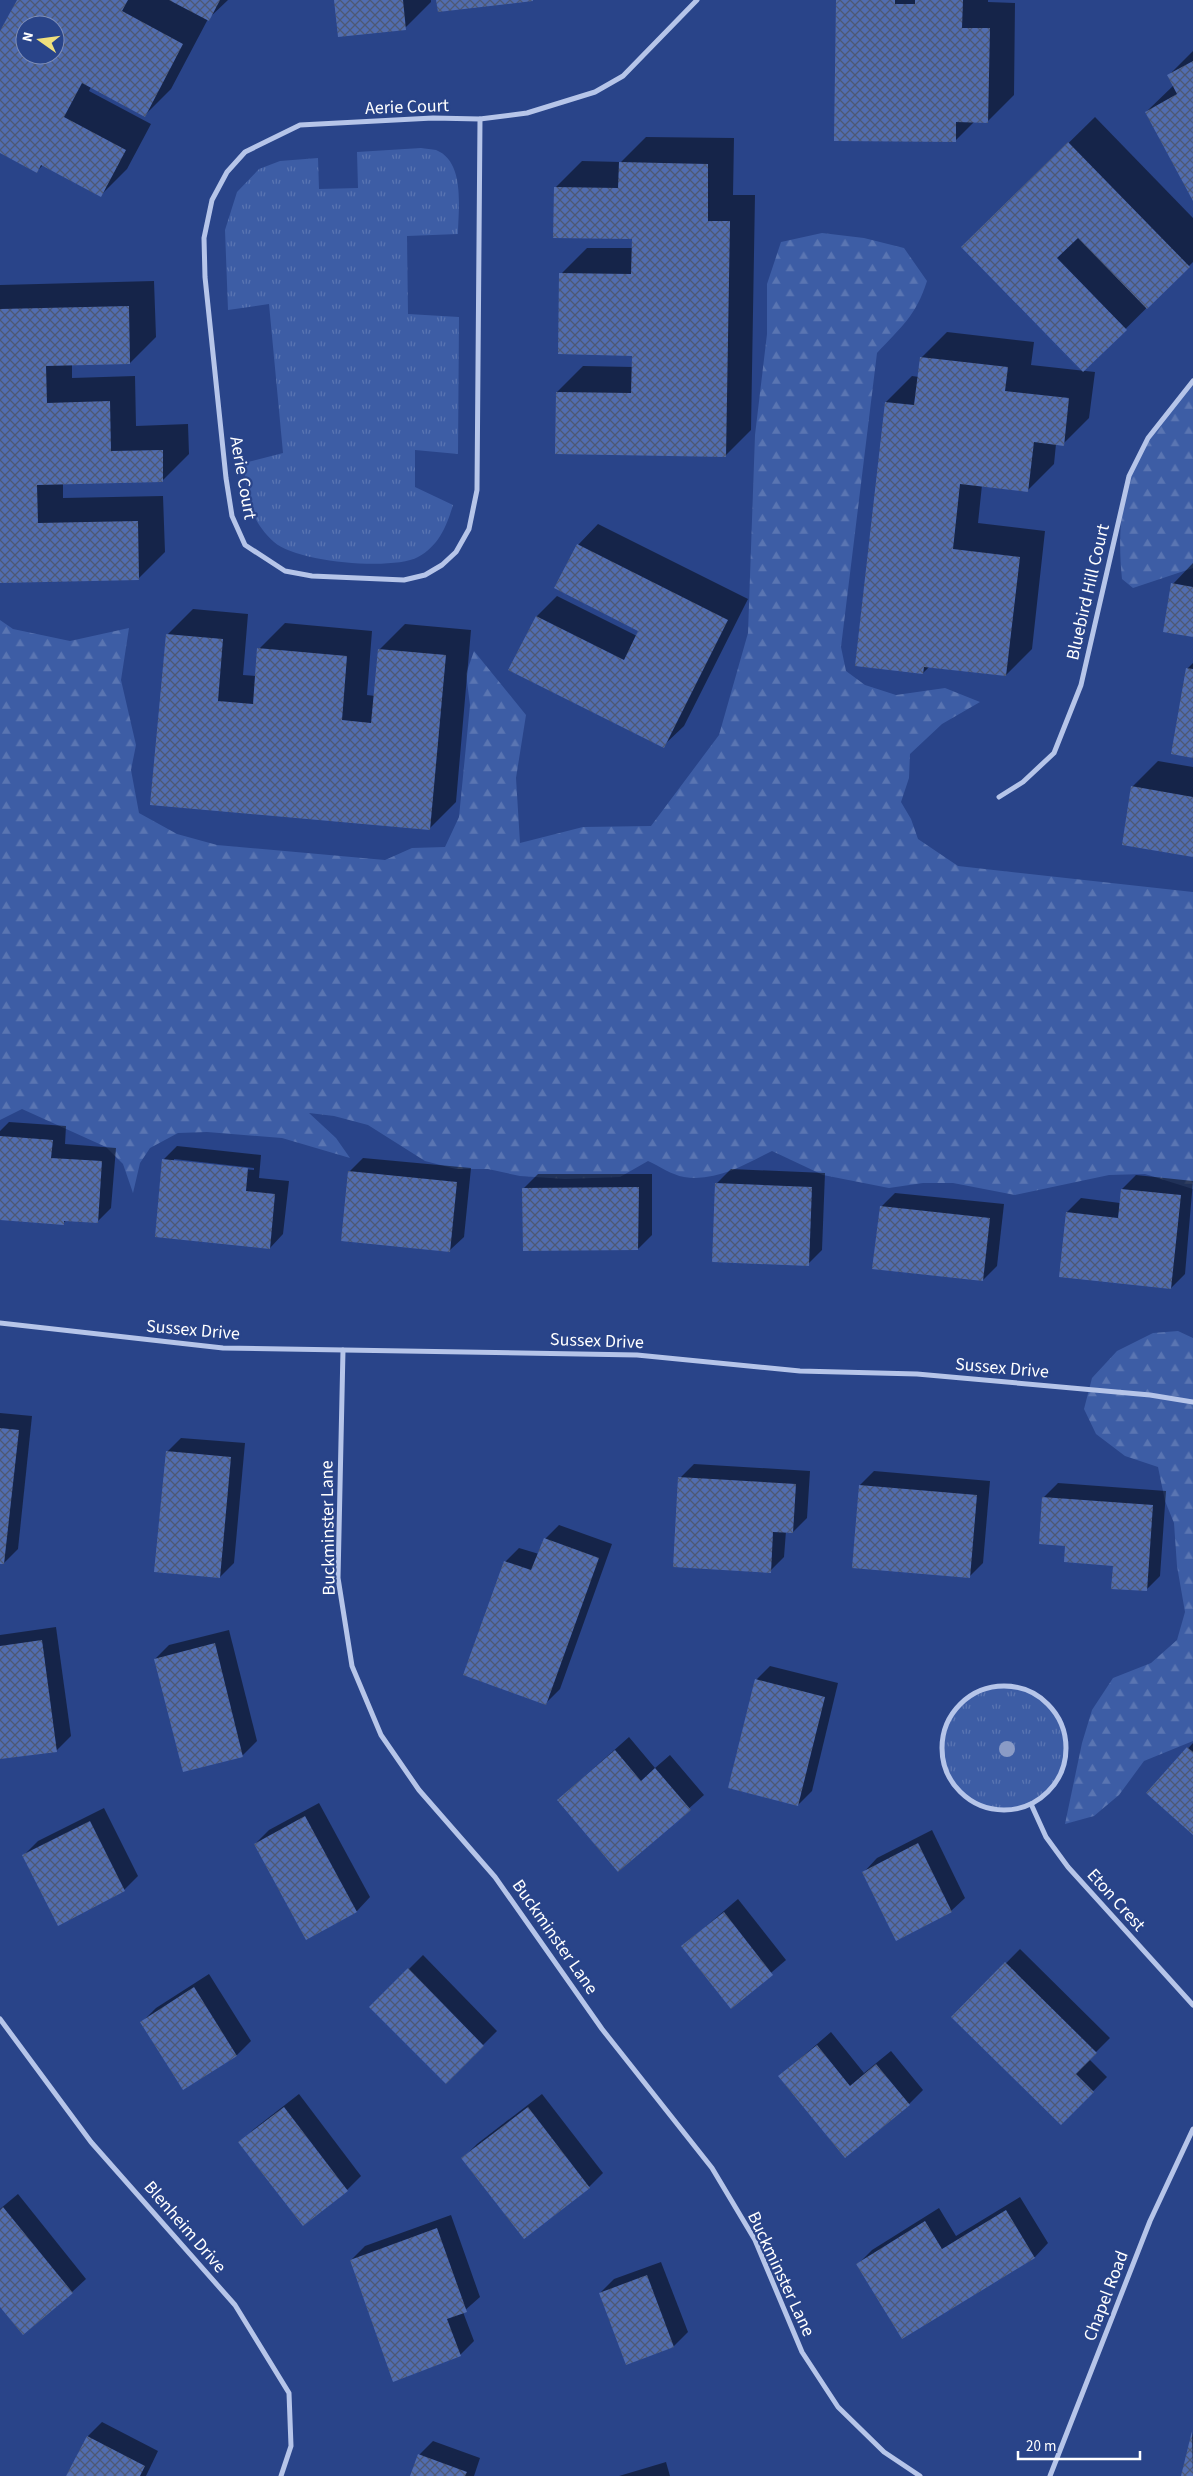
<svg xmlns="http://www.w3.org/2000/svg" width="1193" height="2476" font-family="'Source Sans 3',sans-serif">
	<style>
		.grass { fill: url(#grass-tufts) }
		.forest { fill: url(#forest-firs) }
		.shadow { fill: #0007; fill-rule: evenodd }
		.building { fill: url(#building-cross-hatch); fill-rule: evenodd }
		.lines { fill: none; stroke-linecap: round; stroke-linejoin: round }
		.minor { stroke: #b6c5e9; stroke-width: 5 }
		.tree { fill: #8a9bc6 }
		.labels { text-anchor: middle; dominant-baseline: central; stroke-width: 4.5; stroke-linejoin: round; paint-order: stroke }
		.street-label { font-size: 18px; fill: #fff; stroke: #294489 }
	</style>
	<defs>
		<pattern id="grass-tufts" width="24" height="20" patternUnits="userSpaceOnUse" patternTransform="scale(1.25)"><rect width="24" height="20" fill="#3d5da5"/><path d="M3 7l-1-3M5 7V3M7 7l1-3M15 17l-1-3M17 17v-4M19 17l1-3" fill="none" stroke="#5a75b2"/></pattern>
		<pattern id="forest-firs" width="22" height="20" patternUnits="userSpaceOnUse" patternTransform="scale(1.25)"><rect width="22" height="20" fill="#3d5da5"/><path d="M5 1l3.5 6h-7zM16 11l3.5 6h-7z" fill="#5a75b2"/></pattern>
		<pattern id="building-cross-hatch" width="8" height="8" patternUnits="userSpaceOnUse" patternTransform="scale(1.25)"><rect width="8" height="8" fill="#516db0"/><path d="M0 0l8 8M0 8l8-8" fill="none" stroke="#4e5974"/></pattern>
	</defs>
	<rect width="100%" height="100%" fill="#294489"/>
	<g class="grass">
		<path d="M421,148C425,149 432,149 436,150C466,162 458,210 458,234L407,236L408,314L459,317L458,454L415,450V487L453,505C447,525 439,546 418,557C392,571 296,562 274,542C248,519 247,494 244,463L283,453L269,304L228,310L225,230L237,192L259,169L280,161L318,158L319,189L358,188L357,152Z"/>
		<circle cx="1004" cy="1748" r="62"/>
	</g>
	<g class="forest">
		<path d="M822,233L864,238L904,248L927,281C916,316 901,327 877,353L841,647L846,671L865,685L896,695L945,688L980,702L942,724L910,754L909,778L901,802L911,819L918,839L958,866L1193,892V1189L1145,1174L1109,1175L1015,1195L953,1183H923L889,1188L823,1175L772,1151C744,1165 716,1182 684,1177C672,1175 659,1166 648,1161L620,1177L565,1179L520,1176L488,1169H456L425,1161L368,1125L334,1116L309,1113L336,1138L350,1158L282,1138L207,1132L178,1133L150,1148L140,1163L133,1193L123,1164L106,1147L22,1109L0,1120V620L13,629L70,641L129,628L121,680L136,745L131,770L139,813L177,834L217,845L385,860L412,848L445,847L459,817L470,705L466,674L474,651L526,715L516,778L520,843L583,827L651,826L719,735L748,633L755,435L767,334V284L781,242Z"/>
		<path d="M1193,381V568L1133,588L1122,579C1117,529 1121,482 1148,439C1160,418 1178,400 1193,381Z"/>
		<path d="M1178,1331L1193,1338V1741L1144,1761L1119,1795L1094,1816L1065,1824L1082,1743L1092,1710L1113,1678L1151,1663L1177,1640L1185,1612L1177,1566L1174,1523L1165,1501L1158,1467L1125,1456L1096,1434L1084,1409L1092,1378L1117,1351L1153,1333Z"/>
	</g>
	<g class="shadow">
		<path d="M18,0H228L208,19L171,89L145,115L91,87L89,91L151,124L127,169L101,195L44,164L37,171L0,151V34ZM25,25H55V55H25Z"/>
		<path d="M335,0H431V2L405,28Z"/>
		<path d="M838,0H988V2L1015,3L1014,95L988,121H975L955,141Z"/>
		<path d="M1193,51V198L1146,112L1174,85L1169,75Z"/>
		<path d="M1095,117L1193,218V262L1084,370L989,221Z"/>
		<path d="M646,137L734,138L733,195H755L751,430L725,456L557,392L583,366L633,367V354L561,274L587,248H632L633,238L556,187L582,161L621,162Z"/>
		<path d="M154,281L156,337L130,363L72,364V378L135,376L136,426L188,424L189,454L163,480L63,483V498L163,496L165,552L139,578L0,582V285Z"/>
		<path d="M947,332L1034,342L1031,365L1095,372L1089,418L1063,444H1056L1054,464L1028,490L982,485L978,523L1045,531L1032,649L1006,675L930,666L923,673L886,402L912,376L919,377L921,358Z"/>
		<path d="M598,524L748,599L684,726L663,746L510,669L537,616L557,596L637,636L640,630L578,545Z"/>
		<path d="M1193,563V635L1173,584Z"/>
		<path d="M193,609L248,614L243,675L256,676L259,649L285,623L372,631L367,695L375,696L379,650L405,624L471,630L456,802L430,828L152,804L167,635Z"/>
		<path d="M1193,663V756L1187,669Z"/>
		<path d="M1158,761L1193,767V856L1132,787Z"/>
		<path d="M9,1122L66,1126L65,1144L116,1148L111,1208L97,1222L67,1220L63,1223L0,1219V1131Z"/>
		<path d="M177,1146L261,1155L259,1178L289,1181L283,1234L270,1248L163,1160ZM174,1159L254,1168V1170L174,1162Z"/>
		<path d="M363,1158L471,1168L464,1237L450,1250L349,1172Z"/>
		<path d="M731,1169L825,1173L822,1250L808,1264L717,1183Z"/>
		<path d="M538,1174H652V1235L638,1249L524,1188Z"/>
		<path d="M1136,1175L1193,1181L1185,1274L1171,1288L1067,1212L1081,1198L1120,1203L1122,1189Z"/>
		<path d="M895,1193L1004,1204L997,1266L983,1280L881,1207Z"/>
		<path d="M0,1413L32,1416L18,1549L4,1563H0Z"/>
		<path d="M181,1438L245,1443L234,1563L220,1577L167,1452Z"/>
		<path d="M694,1464L810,1471L807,1518L793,1532L786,1531L784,1557L770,1571L680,1478Z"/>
		<path d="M874,1471L990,1481L983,1563L969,1577L853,1567L860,1485Z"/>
		<path d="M1058,1483L1166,1491L1160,1576L1146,1590L1114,1565L1066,1545L1044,1497Z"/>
		<path d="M559,1525L612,1544L560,1689L546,1703L505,1562L519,1548L539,1554L545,1539Z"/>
		<path d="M56,1627L71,1736L57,1750L0,1758V1635Z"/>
		<path d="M229,1630L257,1741L243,1755L184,1771L155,1659L169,1645Z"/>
		<path d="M770,1666L838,1683L812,1791L798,1805L756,1680Z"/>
		<path d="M629,1737L655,1768L670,1755L704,1795L619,1871L558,1800Z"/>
		<path d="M1193,1743V1833L1148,1793Z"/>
		<path d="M319,1803L370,1897L357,1911L307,1938L255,1844L269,1830Z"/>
		<path d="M104,1808L138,1876L124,1890L24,1855L38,1841Z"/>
		<path d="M932,1830L965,1898L951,1911L864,1872L877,1858Z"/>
		<path d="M738,1899L786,1960L731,2007L683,1946Z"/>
		<path d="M1020,1949L1110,2038L1089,2059L1107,2077L1061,2124L953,2017Z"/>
		<path d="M423,1955L497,2031L446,2082L371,2007Z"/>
		<path d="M209,1974L251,2041L237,2055L184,2088L142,2022L156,2008Z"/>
		<path d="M831,2032L864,2073L891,2051L923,2090L909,2104L780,2076Z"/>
		<path d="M299,2094L361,2176L347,2190L303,2224L240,2143L254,2129Z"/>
		<path d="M542,2094L603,2173L589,2187L463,2158L477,2144Z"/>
		<path d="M18,2194L86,2279L72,2292L0,2305V2209Z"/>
		<path d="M1020,2197L1048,2243L1035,2257L902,2338L858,2264L872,2250L939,2208L956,2236Z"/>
		<path d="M451,2215L480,2297L463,2312L474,2341L460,2355L351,2260L365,2246Z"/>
		<path d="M661,2262L688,2332L674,2346L627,2364L600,2293L614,2279Z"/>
		<path d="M102,2422L158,2451L146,2476H67L88,2436Z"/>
		<path d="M1193,2433V2476H1182Z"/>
		<path d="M433,2441L480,2458L474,2476H412L419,2455Z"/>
		<path d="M666,2462L670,2476H619Z"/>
	</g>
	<g class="building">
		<path d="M17,0H128L122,11L183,44L145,117L82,83L64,117L126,150L101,197L41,165L37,173L0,153V31ZM25,25H55V55H25Z"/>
		<path d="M169,0H220L209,21Z"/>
		<path d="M334,0H403L406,30L338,37Z"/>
		<path d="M436,0H533V1L438,12Z"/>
		<path d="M836,0H895V4H915V0H963L962,28H990L988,123L956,122V142L834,141Z"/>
		<path d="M1193,61V201L1145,112L1177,94L1167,75Z"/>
		<path d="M1068,142L1190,267L1147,309L1078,238L1057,258L1127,330L1083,372L961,247Z"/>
		<path d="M619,162L708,164V221H730L726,457L555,454L556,392L631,393L632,356L558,354L559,273L631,274L632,239L553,238L554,187L618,188Z"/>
		<path d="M129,306L130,364L46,366L47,403L110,401L111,451L163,450V482L37,485L38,523L138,521L139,580L0,583V309Z"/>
		<path d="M920,357L1008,367L1005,391L1069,398L1064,446L1034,442L1028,492L960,484L953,549L1020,557L1006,676L924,667L923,674L855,666L885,402L914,405Z"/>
		<path d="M577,544L728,620L664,748L508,670L536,616L624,660L638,631L554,588Z"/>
		<path d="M1171,583L1193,587V637L1163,632Z"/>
		<path d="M166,634L223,639L218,701L253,704L257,648L347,656L342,720L371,723L378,649L446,655L430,830L150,805Z"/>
		<path d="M1186,668L1193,669V758L1171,754Z"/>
		<path d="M1131,786L1193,797V857L1122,845Z"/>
		<path d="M0,1136L53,1140L51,1158L102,1161L98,1223L64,1221V1225L0,1220Z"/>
		<path d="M162,1159L248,1168L246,1191L275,1194L270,1249L155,1237Z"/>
		<path d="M348,1171L457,1182L450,1252L341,1241Z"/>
		<path d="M715,1183L812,1187L809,1266L712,1262Z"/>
		<path d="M639,1187L638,1250L523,1251L522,1188Z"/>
		<path d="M1121,1189L1181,1195L1171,1289L1059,1277L1066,1212L1118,1218Z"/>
		<path d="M880,1206L990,1218L983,1281L872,1269Z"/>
		<path d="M0,1428L19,1430L4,1564H0Z"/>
		<path d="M166,1451L231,1457L220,1578L154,1572Z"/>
		<path d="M678,1477L796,1484L793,1533L773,1532L771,1573L673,1567Z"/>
		<path d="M859,1485L977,1495L970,1578L852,1568Z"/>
		<path d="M1042,1497L1153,1505L1147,1591L1111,1589L1113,1566L1064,1562L1065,1546L1039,1544Z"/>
		<path d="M544,1538L599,1558L546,1705L463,1675L504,1561L531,1570Z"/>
		<path d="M42,1640L57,1752L0,1759V1646Z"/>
		<path d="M215,1643L243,1757L183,1772L154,1659Z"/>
		<path d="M755,1679L825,1697L798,1806L728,1788Z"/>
		<path d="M1187,1747L1193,1752V1835L1146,1793Z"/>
		<path d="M615,1750L641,1781L655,1768L691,1810L618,1872L557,1800Z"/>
		<path d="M305,1816L357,1912L306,1940L254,1844Z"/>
		<path d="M90,1821L125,1891L58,1926L22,1855Z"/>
		<path d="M918,1843L952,1912L896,1941L862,1872Z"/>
		<path d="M724,1912L773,1975L731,2009L681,1946Z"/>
		<path d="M1005,1962L1097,2053L1076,2074L1094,2092L1061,2125L951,2017Z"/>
		<path d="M408,1968L484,2046L446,2084L369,2007Z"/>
		<path d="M194,1987L237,2056L183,2090L140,2022Z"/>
		<path d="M817,2045L850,2086L876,2064L910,2105L845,2158L778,2076Z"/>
		<path d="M284,2107L348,2191L303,2226L238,2142Z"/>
		<path d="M528,2107L590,2188L524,2239L461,2158Z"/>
		<path d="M3,2207L73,2293L23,2335L0,2307V2210Z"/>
		<path d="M1006,2210L1035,2258L902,2339L856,2264L925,2221L942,2249Z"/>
		<path d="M437,2228L467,2312L447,2319L461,2356L393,2382L350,2260Z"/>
		<path d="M647,2275L674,2347L626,2365L599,2293Z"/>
		<path d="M1192,2431L1193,2476H1181Z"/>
		<path d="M87,2436L145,2466L140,2476H66Z"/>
		<path d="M418,2454L467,2472L465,2476H410Z"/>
	</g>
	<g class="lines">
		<g class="minor">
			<path d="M433,118L480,119L477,490L469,529L456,552L442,565L425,575L404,580L312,576L285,571L245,545L232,516L226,478L205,277L204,238L212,200L227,172L245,152L300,125Z"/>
			<path d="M480,119L527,113L595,92L623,76L697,0"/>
			<path d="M999,797L1023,782L1054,753L1081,685L1129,476L1148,438L1193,381"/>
			<path d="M0,1323L223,1348L637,1355L800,1371L917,1374L1150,1395L1193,1402"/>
			<path d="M343,1350L338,1578L352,1666L381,1735L419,1790L495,1877L602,2029L712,2168L755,2240L802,2352L838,2407L884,2452L920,2476"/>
			<circle cx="1004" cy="1748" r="62"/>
			<path d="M1031,1804L1046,1837L1068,1867L1193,2005"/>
			<path d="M0,2019L91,2142L235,2305L289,2393L291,2446L281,2476"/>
			<path d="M1050,2476L1150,2221L1193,2129"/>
		</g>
	</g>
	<circle class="tree" cx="1007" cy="1749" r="8"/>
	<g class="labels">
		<g class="street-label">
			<text transform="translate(407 107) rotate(-2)">Aerie Court</text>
			<text transform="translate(243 478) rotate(80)">Aerie Court</text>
			<text transform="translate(1088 592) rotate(-77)">Bluebird Hill Court</text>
			<text transform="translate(193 1330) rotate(5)">Sussex Drive</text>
			<text transform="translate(597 1341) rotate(2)">Sussex Drive</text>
			<text transform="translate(1002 1368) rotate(5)">Sussex Drive</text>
			<text transform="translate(328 1528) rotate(-91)">Buckminster Lane</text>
			<text transform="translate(1116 1900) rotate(48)">Eton Crest</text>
			<text transform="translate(555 1937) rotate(55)">Buckminster Lane</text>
			<text transform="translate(185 2227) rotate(49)">Blenheim Drive</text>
			<text transform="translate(781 2274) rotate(65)">Buckminster Lane</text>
			<text transform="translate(1106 2296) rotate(-69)">Chapel Road</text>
		</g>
	</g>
	<g transform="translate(40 40) rotate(284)"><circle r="24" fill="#294489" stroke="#7f8fb8"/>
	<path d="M0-4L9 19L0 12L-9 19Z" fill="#f0e07c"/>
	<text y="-8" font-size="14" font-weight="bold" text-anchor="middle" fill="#ffffff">N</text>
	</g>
	<path d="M1018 2451v8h122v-8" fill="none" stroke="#ffffff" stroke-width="2.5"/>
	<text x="1026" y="2451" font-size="15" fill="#ffffff" stroke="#294489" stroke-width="4" paint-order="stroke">20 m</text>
</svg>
